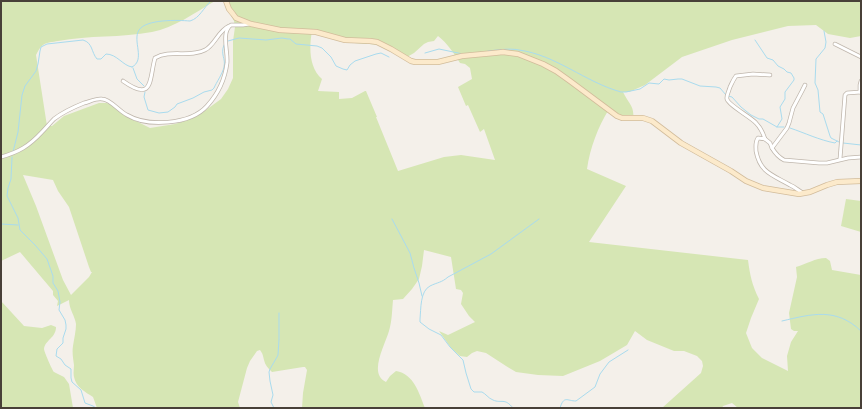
<svg xmlns="http://www.w3.org/2000/svg" width="862" height="409" font-family="'Golos Text',sans-serif">
	<style>
		.green { fill: #d6e6b4; fill-rule: evenodd }
		.lines { fill: none; stroke-linecap: round; stroke-linejoin: round }
		.stream { stroke: #a9dbee; stroke-width: 1 }
		.street-casing { stroke: #bfb6ac; stroke-width: 4.5 }
		.secondary-casing { stroke: #d2bc9b; stroke-width: 6 }
		.street { stroke: #fff; stroke-width: 3 }
		.secondary { stroke: #fceacb; stroke-width: 4.5 }
	</style>
	<rect width="100%" height="100%" fill="#f4f0ea"/>
	<g class="green">
		<path d="M1,1H215C196,12 174,28 152,32C121,38 89,35 58,41C53,42 47,42 43,45C40,47 38,51 36,55L47,126H52L64,116L99,103H106L111,104L134,120L150,128L175,124L193,118L206,110L221,99L228,89L233,78V41L235,27L234,21L225,1H861V36L850,38L828,34L816,25L788,26L732,40L682,57L645,85L629,92H623C628,103 635,106 633,119H627L609,109C598,127 590,148 587,169L626,186L589,242L748,260C750,275 752,285 759,299L751,318L746,333L752,348L762,358L788,371L787,356L791,342L798,331H794L791,329L789,313L797,277L796,267C807,264 815,258 826,258L830,261L832,270L861,275V408H738L732,403L723,406L722,408H662L701,373L703,366L702,361L697,356L684,351H674L647,340L635,331L627,345L600,361L563,376L538,375L516,372L506,366L486,353L477,351L472,353L467,357L460,356L451,348L439,331L448,335L475,322L469,316L461,304L463,293L461,290L456,289L451,257L424,250L422,266L419,279L412,289L403,299L393,300C392,311 392,321 389,331C385,345 368,374 386,382L390,376L396,371C414,374 419,393 425,408H302L303,393L307,370L305,367H303L272,372C268,368 265,365 264,360C263,356 263,354 260,350L257,351L250,361L247,368L238,402L240,408H97L93,397C85,392 76,387 74,377C73,373 74,369 74,365C73,358 72,352 73,346C74,339 76,331 76,324C75,316 69,309 69,300L57,306L58,301L53,295V291L20,252L1,261ZM312,31H316L354,43L383,45L407,57L414,53L424,44L428,42L434,41L438,36C448,44 453,52 460,63L465,64L470,68L472,79L458,87L466,106L468,105L480,132L484,129L495,160L461,155L444,157L398,171L376,117H377L366,91H365L352,98L339,99V92L318,91L322,79C309,68 309,47 312,31ZM23,175L53,180L58,191L69,207L89,267L91,272H92L89,277L71,295L63,280L36,206Z"/>
		<path d="M846,199L861,201V232L841,226Z"/>
		<path d="M1,301L24,326L42,328L51,325L56,327C56,338 45,340 44,349C44,351 52,370 54,372L64,377L69,384L73,408H1Z"/>
	</g>
	<g class="lines">
		<g class="stream">
			<path d="M824,31L826,42L825,48L816,59L815,83L818,90L820,112L823,114L830,136L831,138L839,142"/>
			<path d="M755,40L767,58L773,60L778,66L784,69L787,72L791,73L794,78V80L785,92V99L780,107L782,119L777,127"/>
			<path d="M228,41L239,38L266,40L282,38L288,39H290L296,44L317,46L322,48L331,57L336,66L343,69L347,70L350,65L355,61L376,54L381,53L389,57"/>
			<path d="M488,51C498,50 509,48 519,50C556,55 585,82 621,92H626L640,89L649,83L659,84L664,79L669,80L678,79H682L700,86L716,87L720,88L726,95"/>
			<path d="M425,53L439,49L463,54"/>
			<path d="M132,67C146,60 132,41 139,30C146,19 178,20 190,21C200,18 203,8 211,1"/>
			<path d="M133,68L137,79L144,86"/>
			<path d="M145,92L144,97L148,110L159,113L168,112L175,107L177,104L193,98L204,92L212,90L214,88C216,83 223,73 224,67C226,58 220,55 224,45"/>
			<path d="M728,96L732,97L741,107L751,115L759,119H763L777,127H784"/>
			<path d="M790,128C805,133 819,140 835,143L837,141"/>
			<path d="M843,143L861,145"/>
			<path d="M13,152L18,132L22,95L25,86L36,71L38,64L40,51L41,47L47,44L83,40C93,43 91,52 97,59H101L106,54C117,54 123,66 132,67"/>
			<path d="M12,157L11,179L8,188L7,196L18,218L20,230L35,245L47,259L53,276V283L58,291L60,302L59,310L65,320L66,325V329L63,338V343L57,349L56,356L61,359L65,365L71,369V378L72,382L81,390L85,403L93,406L96,408"/>
			<path d="M392,219L410,253L414,268L419,283L422,296"/>
			<path d="M1,224L18,225"/>
			<path d="M782,321C812,314 836,307 861,331"/>
			<path d="M274,408L271,402L273,395L270,381L269,372L270,369L277,357L278,355L279,339V313"/>
			<path d="M513,408C504,397 502,404 493,400C488,398 486,394 482,392H474L471,389L466,373L463,360L450,347L441,335L429,329L420,322V319C421,309 420,291 430,286C438,282 441,283 448,277L491,254L539,219"/>
			<path d="M560,408C564,395 567,401 576,401L595,387L600,374L609,362L628,350"/>
		</g>
		<defs>
			<g id="street">
				<path d="M835,44L861,57"/>
				<path d="M770,75L753,74L736,76C733,80 732,83 730,87C729,91 726,96 727,99C728,105 751,117 756,123C761,128 763,133 765,139L758,138C755,142 756,146 756,151C760,173 773,175 790,185C795,187 799,191 803,193"/>
				<path d="M123,81C154,103 149,79 155,58C170,49 190,58 205,50C215,45 218,31 229,26"/>
				<path d="M805,85L802,91L793,108L789,123L787,128L772,148C775,153 778,157 784,160L819,163H827L848,158L861,157"/>
				<path d="M860,92V85L861,81"/>
				<path d="M765,139L770,143L772,148"/>
				<path d="M1,157C19,152 29,146 42,132C46,128 50,123 54,119C63,112 74,107 84,103C89,102 96,98 102,99C110,99 119,111 127,115C147,127 190,125 207,106C218,94 225,79 227,63C228,53 223,38 227,30C228,28 229,26 231,25H243L249,24"/>
				<path d="M840,159L845,95L847,93L861,92"/>
			</g>
			<path id="secondary" d="M226,1L229,9L233,14L236,18L251,24L280,30L316,32L345,40L370,41L377,42L391,49L411,61L415,62H438L462,56L494,53L503,52L518,54L543,64L556,71L570,81L617,116L622,118H643L652,121L681,143L731,171L746,181L763,188L799,194L810,192L827,185L837,182L861,181"/>
		</defs>
		<use href="#street" class="street-casing"/>
		<use href="#secondary" class="secondary-casing"/>
		<use href="#street" class="street"/>
		<use href="#secondary" class="secondary"/>
	</g>
	<rect width="862" height="409" fill="none" stroke="#484038" stroke-width="4"/>
</svg>
